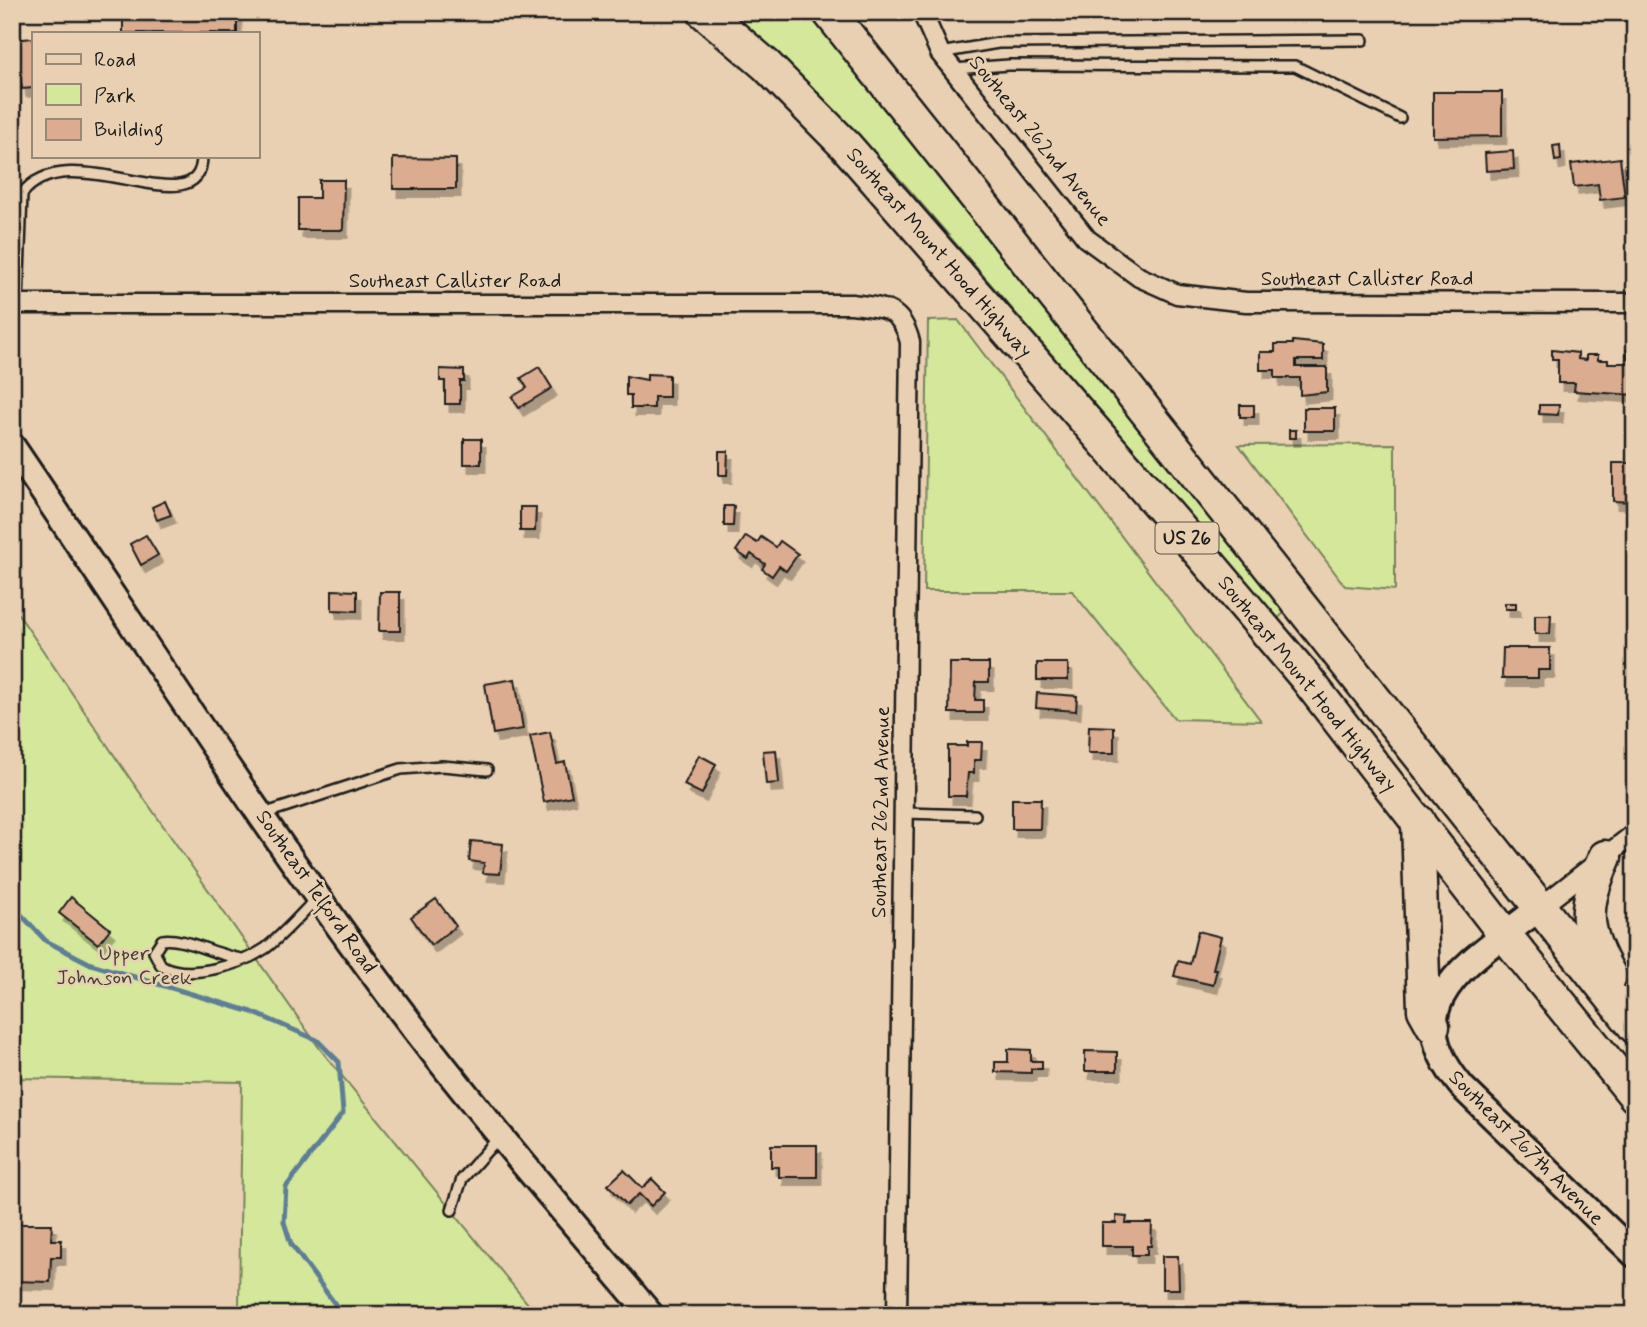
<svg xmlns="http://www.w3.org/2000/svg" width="1647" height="1327" font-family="Mynerve,sans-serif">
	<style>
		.green { fill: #d5e79b; stroke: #78825c; stroke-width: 2 }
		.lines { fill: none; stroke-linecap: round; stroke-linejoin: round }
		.stream { stroke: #5d7e95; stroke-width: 5 }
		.building { fill: #dcac91; stroke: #1c1c1c; stroke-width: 2; filter: url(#shadow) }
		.lane-casing { stroke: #1c1c1c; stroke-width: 14 }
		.street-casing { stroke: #1c1c1c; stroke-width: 23 }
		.secondary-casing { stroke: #1c1c1c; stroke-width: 30 }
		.highway-casing { stroke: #1c1c1c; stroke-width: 37 }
		.lane { stroke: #ead0b2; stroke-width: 9 }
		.street { stroke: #ead0b2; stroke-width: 18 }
		.secondary { stroke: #ead0b2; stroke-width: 24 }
		.highway { stroke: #ead0b2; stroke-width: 32 }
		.labels { text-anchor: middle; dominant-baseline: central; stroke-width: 5; stroke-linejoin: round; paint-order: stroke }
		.shield { fill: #ead0b2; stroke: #5a5249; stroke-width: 2 }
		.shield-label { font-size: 19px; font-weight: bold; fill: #1c1c1c }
		.street-label { font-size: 21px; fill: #1c1c1c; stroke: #ead0b2 }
		.park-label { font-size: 21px; fill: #414535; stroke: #ead0b2 }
	</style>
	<defs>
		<filter id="shadow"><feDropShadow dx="4.5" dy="8" stdDeviation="0" flood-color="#0004"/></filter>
	</defs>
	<rect width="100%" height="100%" fill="#ead0b2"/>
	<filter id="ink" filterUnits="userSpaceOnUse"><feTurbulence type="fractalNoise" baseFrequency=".0143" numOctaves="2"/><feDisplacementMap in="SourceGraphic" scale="14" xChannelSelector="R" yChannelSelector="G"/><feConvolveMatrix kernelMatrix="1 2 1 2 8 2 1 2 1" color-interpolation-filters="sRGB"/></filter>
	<g filter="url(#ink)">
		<g class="green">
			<path d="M732,12H814L1285,612L1275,621L1159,479L906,186L824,100Z"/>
			<path d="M958,320L1261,721L1175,719L1072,591H924L928,321Z"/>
			<path d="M1395,444V590L1345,586L1239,445Z"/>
			<path d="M12,605L131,780L320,1049L537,1315H179V1309H239L242,1082L12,1078Z"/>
		</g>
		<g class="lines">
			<path class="stream" d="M12,905L46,941L91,964L252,1012L317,1040L339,1062L343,1113L286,1187L284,1222L291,1244L343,1315"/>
		</g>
		<g class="building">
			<rect x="123" y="12" width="114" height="21"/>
			<path d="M33,38V88L22,89L20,75L12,77V40Z"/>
			<path d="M1433,92H1502V136L1433,137Z"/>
			<path d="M1560,145L1561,160L1555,161L1553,146Z"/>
			<path d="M1513,151L1514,169L1486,171L1485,153Z"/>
			<path d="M393,158L456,159V189H393Z"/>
			<path d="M1620,158L1625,197L1600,200L1598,184L1574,187L1571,164Z"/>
			<path d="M319,180H344L343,230H298V198H319Z"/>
			<path d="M1293,341L1323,344V360H1296V367H1327V392L1300,395V378H1275V370H1260V352H1275V344H1293Z"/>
			<path d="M1552,350L1578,353V359L1586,360V355H1598V360H1608V363H1627V350H1635V395L1574,391L1575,383H1558V359H1552Z"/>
			<path d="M539,367L552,388L519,408L512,397L527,388L521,378Z"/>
			<path d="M440,369L464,370V381H460V404H445V381H440Z"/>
			<path d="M647,374L669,375V397H654V408H631V395H626V376L647,380Z"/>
			<rect x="1240" y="405" width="14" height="12"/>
			<path d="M1539,405H1559L1558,415L1539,414Z"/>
			<rect x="1304" y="408" width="31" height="23"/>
			<rect x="1289" y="430" width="7" height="8"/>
			<rect x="464" y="439" width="17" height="25"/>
			<path d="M719,451H728L727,475H719Z"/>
			<path d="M1613,463H1635V502L1613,501Z"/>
			<path d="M165,501L171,515L157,520L152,507Z"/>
			<path d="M724,506H734L733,526H724Z"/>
			<path d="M520,507H536L535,531H520Z"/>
			<path d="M146,535L158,555L141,565L130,544Z"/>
			<path d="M746,536L757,543L761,537L776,547L780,541L798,554L786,571L779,566L772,576L762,569L765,564L751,554L748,559L736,551Z"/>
			<path d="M332,590L357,591V611L332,610Z"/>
			<path d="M380,592H400V631H379Z"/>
			<rect x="1505" y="603" width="11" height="6"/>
			<path d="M1535,615H1551L1550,634H1535Z"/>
			<path d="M1503,648H1550V670H1538V678H1502Z"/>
			<path d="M950,663H989V682H976L975,700H983V713H949Z"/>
			<rect x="1037" y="663" width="31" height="17"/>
			<path d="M515,679L523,729L493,734L485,684Z"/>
			<path d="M1037,693L1077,696L1076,711L1036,708Z"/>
			<path d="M1089,726L1114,727V753H1088Z"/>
			<path d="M550,732L557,764L565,762L572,796L544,802L530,736Z"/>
			<path d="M967,742H982L981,760H974V773H968L966,796H948V746H967Z"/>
			<path d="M776,750L779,783L766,784L763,751Z"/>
			<path d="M699,755L716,764L702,794L684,785Z"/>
			<path d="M1012,799H1041L1040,829H1012Z"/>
			<path d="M471,841L503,844L500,874L483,873L484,863L469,861Z"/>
			<path d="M71,897L110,929L98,944L59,913Z"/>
			<path d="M436,899L456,926L431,945L411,917Z"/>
			<path d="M1198,931L1221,937L1213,969H1217L1213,985L1174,976L1178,961L1190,964Z"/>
			<path d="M1008,1049L1031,1050V1061H1042V1069H1031V1073L995,1072V1062H1008Z"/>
			<path d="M1085,1051L1117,1052V1071H1085Z"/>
			<path d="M771,1145H817V1177H779V1167H771Z"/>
			<path d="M624,1170L642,1188L652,1179L665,1192L651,1206L639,1194L627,1205L608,1185Z"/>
			<path d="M1116,1216L1127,1217L1126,1223H1152L1151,1246H1147V1255H1132V1246H1102V1223H1116Z"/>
			<path d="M14,1224H52L51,1240H61V1257H51L50,1282L12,1281Z"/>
			<path d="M1162,1256H1178L1179,1289H1162Z"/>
			<rect x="73" y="1309" width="16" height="6"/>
		</g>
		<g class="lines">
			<defs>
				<g id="lane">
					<path d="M940,53L998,43L1363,40"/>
					<path d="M953,69L1009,65L1295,66L1400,118"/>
					<path d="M18,304L22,194C69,132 202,231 202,156"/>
					<path d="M904,813L975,815"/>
					<path d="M263,814L401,769L442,766L487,770"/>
					<path d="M242,959C218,956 182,936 162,940L154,952L161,965C188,981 241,965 266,948C284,934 301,914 317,898"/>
					<path d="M452,1210L462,1179L499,1137"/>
					<path d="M12,1312L21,1315"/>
				</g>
				<g id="street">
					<path d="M922,12L940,53L1087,239L1139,277L1177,294L1246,302L1635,303"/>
					<path d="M12,304H852C884,308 901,307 910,342L897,1315"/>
					<path d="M1538,909L1635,833"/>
				</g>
				<g id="secondary">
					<path d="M12,446C134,625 251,809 380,983C465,1098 559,1206 651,1315"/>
					<path d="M1538,909C1475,959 1389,1002 1463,1088L1635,1255"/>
				</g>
				<g id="highway">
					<path d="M704,12L766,65L846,146L1174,522L1306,678L1505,935L1635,1096"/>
					<path d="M829,12L1635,1027"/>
					<path d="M1418,821L1424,1010L1433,1026"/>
					<path d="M1605,857C1583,908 1582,927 1610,976"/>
				</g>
			</defs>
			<use href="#lane" class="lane-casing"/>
			<use href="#street" class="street-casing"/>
			<use href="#secondary" class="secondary-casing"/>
			<use href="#highway" class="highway-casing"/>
			<use href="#lane" class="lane"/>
			<use href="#street" class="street"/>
			<use href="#secondary" class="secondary"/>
			<use href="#highway" class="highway"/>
		</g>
	</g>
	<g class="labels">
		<rect class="shield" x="1155.5" y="522.5" width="63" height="31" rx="5"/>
		<g class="shield-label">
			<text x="1187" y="538">US 26</text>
		</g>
		<g class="street-label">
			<text transform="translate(1040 141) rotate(51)">Southeast 262nd Avenue</text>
			<text transform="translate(939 253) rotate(49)">Southeast Mount Hood Highway</text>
			<text x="1367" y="279">Southeast Callister Road</text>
			<text x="455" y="281">Southeast Callister Road</text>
			<text transform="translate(1307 684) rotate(51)">Southeast Mount Hood Highway</text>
			<text transform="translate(881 812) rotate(-89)">Southeast 262nd Avenue</text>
			<text transform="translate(316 892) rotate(55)">Southeast Telford Road</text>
			<text transform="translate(1526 1148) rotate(45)">Southeast 267th Avenue</text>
		</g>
		<g class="park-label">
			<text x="124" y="954">Upper<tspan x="124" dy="24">Johnson Creek</tspan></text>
		</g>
	</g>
	<rect width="1647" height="1327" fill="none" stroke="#ead0b2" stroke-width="42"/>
	<rect x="21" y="21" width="1605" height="1285" fill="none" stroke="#1c1c1c" stroke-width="2.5" filter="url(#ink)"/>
	<rect x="32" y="32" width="228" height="126" fill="#ead0b2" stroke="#988876" stroke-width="2"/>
	<rect x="46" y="54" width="35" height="10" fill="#ead0b2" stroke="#988876" stroke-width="2"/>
	<text x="94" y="66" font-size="21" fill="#1c1c1c">Road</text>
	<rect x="46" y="84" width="35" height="21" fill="#d5e79b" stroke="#988876" stroke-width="2"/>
	<text x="94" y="102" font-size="21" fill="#1c1c1c">Park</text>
	<rect x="46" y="119" width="35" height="21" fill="#dcac91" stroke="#988876" stroke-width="2"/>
	<text x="94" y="136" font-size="21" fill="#1c1c1c">Building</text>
</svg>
